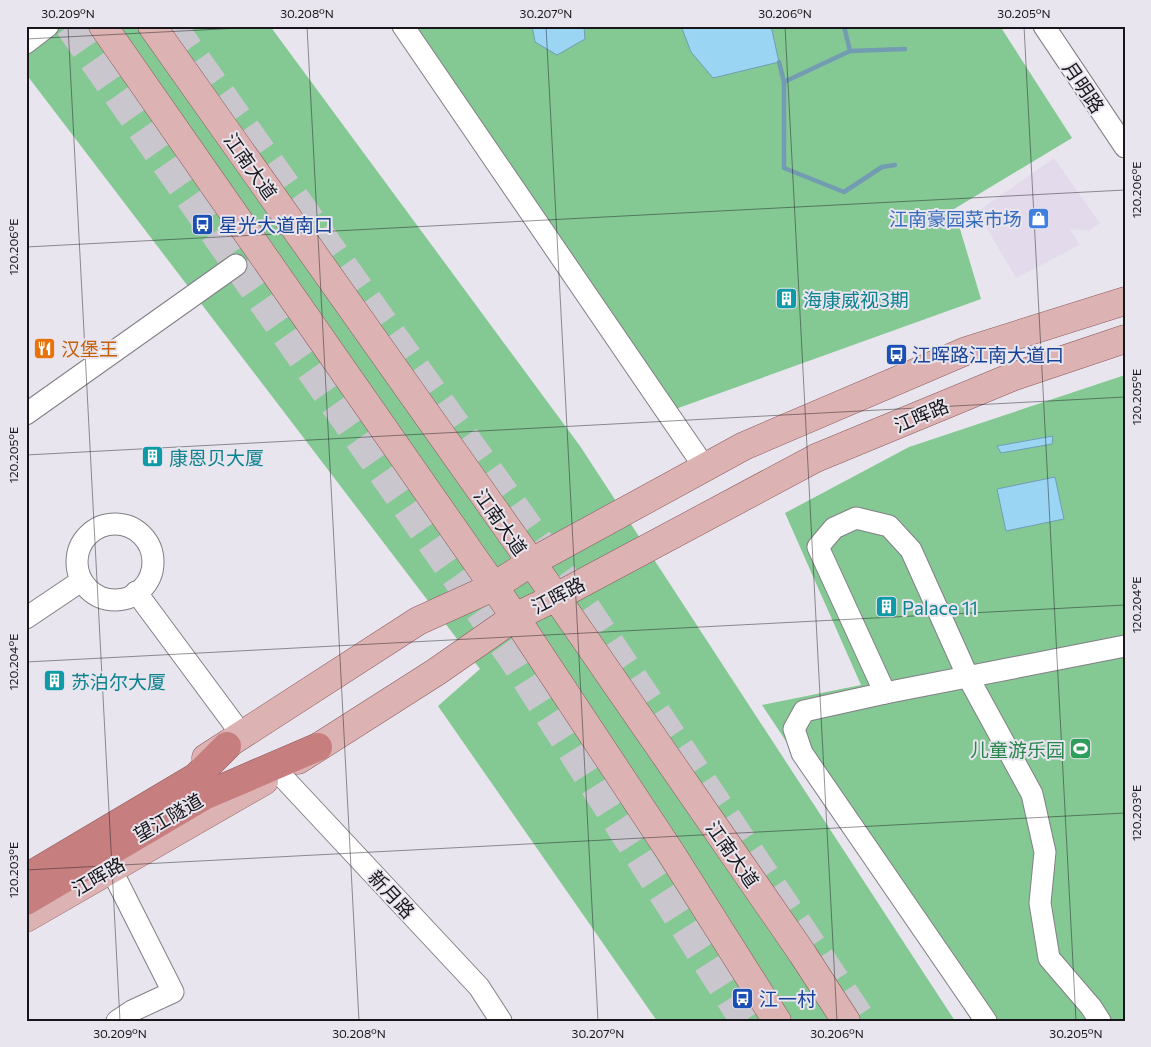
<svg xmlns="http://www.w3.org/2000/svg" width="1151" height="1047" font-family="Commissioner,'Noto Sans SC',sans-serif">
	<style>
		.built { fill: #e3dbec }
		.green { fill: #84c894 }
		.water { fill: #9ad5f4; stroke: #739cb3 }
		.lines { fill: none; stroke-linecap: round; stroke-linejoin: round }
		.stream { stroke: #739cb3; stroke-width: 4.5 }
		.highway-tunnel { stroke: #cac6ce; stroke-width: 28; stroke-dasharray: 28 14; stroke-linecap: butt }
		.minor-casing { stroke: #827e86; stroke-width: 23 }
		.major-casing { stroke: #8a5a5c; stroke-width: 29 }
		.highway-casing { stroke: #8a5a5c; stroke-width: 29 }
		.minor { stroke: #fff; stroke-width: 21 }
		.major { stroke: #ddb2b2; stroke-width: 28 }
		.highway { stroke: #c77e7f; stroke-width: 28 }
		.ticks { fill: none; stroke: #18161a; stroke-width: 1; stroke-opacity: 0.45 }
		.labels { text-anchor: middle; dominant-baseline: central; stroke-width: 4; stroke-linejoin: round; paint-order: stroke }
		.street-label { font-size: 19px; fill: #18161a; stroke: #e9e5ee }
		.shop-label { font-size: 19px; fill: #366cbe; stroke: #e9e5ee; text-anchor: end }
		.transit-label { font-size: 19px; fill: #164399; stroke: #e9e5ee; text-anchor: start }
		.culture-label { font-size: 19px; fill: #0d838f; stroke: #e9e5ee; text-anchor: start }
		.food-label { font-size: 19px; fill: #c56008; stroke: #e9e5ee; text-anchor: start }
		.leisure-label { font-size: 19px; fill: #27864d; stroke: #e9e5ee; text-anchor: end }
		.neatline { fill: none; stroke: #18161a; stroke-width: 2 }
		.ticks-label { font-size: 12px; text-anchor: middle; fill: #18161a }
	</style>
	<rect width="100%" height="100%" fill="#e9e5ee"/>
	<path class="built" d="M1054,158L1100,223L1089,231L1070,229L1080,245L1016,278L977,212Z"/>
	<g class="green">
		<path d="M26,26H270L580,446L955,1021H657L438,706L480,669L26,74Z"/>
		<path d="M411,26H1000L1072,138L954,209L981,299L670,411Z"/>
		<path d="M1125,375V1021H972L762,705L861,685L785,513L909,447Z"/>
	</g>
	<g class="water">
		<path d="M532,26H584L585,39L557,55L535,42Z"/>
		<path d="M681,26H771L779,62L713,78L691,52Z"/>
		<path d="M1053,436L1052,444L1001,453L997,446Z"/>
		<path d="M1055,477L1064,519L1006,531L997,489Z"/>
	</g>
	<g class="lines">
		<g class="stream">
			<path d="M844,26L850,51"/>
			<path d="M779,62L784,82L850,51L905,49"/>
			<path d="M784,82V168L844,192L882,167L895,165"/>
		</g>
		<g class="highway-tunnel">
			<path d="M69,26L514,661L744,1021"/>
			<path d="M173,26L588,610L863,1021"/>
		</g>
		<defs>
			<g id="minor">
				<path d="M403,26L705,468"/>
				<path d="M1044,26L1125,147"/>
				<path d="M26,43L48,26"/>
				<path d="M26,414L236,265"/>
				<circle cx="115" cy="562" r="38"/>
				<path d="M136,592L242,735"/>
				<path d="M26,618L81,581"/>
				<path d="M885,693L1125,646"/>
				<path d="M278,772L479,987L501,1021"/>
				<path d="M111,869L173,992L132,1011L117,1021"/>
				<path d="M986,1021L802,753L794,729L804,711L885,693L818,547L834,528L856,518L889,526L911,550L968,677L1032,794L1045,852L1040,903L1049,958L1091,1007L1100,1021"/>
			</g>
			<g id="major">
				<path d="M103,26L515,617L671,853L777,1021"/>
				<path d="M152,26L556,597L802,953L846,1021"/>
				<path d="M206,758L418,621L493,587L530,563L744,446L966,351L1125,301"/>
				<path d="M298,760L436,672L515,617L556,597L816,458L1012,377L1125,339"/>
				<path d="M26,918L264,781"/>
			</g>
			<g id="highway">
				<path d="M26,878L196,777L227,746"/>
				<path d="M26,901L204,796L318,747"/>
			</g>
		</defs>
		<use href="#minor" class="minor-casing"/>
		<use href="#major" class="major-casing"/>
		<use href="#highway" class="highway-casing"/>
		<use href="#minor" class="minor"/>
		<use href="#major" class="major"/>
		<use href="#highway" class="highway"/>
	</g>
	<path class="ticks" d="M68,26L120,1021M307,26L359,1021M546,26L598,1021M785,26L837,1021M1024,26L1076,1021M26,39L279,26M26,247L1125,190M26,455L1125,397M26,662L1125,605M26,870L1125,813M1113,1021L1125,1020"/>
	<defs>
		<symbol id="shop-square" viewBox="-11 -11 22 22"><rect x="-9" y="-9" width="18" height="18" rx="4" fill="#3f7fe0" stroke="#e9e5ee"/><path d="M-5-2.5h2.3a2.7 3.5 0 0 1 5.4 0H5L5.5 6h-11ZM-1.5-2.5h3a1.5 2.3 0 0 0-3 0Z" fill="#fff"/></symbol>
		<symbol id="bus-square" viewBox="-11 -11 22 22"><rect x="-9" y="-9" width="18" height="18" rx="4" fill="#1a4fb4" stroke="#e9e5ee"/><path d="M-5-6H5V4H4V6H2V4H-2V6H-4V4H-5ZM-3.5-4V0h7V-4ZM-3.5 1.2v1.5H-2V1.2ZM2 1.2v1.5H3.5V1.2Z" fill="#fff"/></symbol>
		<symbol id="building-square" viewBox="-11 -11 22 22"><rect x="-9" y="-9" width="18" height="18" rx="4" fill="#0f9aa8" stroke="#e9e5ee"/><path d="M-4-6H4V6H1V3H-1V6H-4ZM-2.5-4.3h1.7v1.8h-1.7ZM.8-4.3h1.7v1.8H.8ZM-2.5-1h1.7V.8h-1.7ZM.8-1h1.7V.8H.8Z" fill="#fff"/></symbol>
		<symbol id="restaurant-square" viewBox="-11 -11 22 22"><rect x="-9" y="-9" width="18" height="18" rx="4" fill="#e8710a" stroke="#e9e5ee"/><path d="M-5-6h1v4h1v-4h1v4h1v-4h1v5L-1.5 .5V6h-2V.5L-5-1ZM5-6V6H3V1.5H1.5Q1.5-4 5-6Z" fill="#fff"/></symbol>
		<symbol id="stadium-square" viewBox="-11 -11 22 22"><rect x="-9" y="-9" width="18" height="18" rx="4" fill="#2e9e5b" stroke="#e9e5ee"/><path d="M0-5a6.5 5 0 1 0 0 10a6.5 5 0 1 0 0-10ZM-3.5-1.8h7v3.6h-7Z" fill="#fff"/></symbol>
	</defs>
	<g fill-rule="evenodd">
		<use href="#shop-square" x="1026" y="206" width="25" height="25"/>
		<use href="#bus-square" x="190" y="212" width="25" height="25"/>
		<use href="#building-square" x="774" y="286" width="25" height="25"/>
		<use href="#restaurant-square" x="32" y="336" width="25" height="25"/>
		<use href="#bus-square" x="884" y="342" width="25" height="25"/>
		<use href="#building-square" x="140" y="444" width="25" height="25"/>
		<use href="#building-square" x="874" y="594" width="25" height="25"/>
		<use href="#building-square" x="42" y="668" width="25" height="25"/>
		<use href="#stadium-square" x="1068" y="736" width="25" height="25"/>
		<use href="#bus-square" x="730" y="986" width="25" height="25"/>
	</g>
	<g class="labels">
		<g class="street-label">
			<text transform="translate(1084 87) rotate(56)">月明路</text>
			<text transform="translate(251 166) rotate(55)">江南大道</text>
			<text transform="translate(921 415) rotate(-23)">江晖路</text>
			<text transform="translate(501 522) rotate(55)">江南大道</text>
			<text transform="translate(558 595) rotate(-27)">江晖路</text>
			<text transform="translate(168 817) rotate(-30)">望江隧道</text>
			<text transform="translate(733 854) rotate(55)">江南大道</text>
			<text transform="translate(98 876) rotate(-30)">江晖路</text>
			<text transform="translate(392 894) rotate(47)">新月路</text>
		</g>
		<g class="shop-label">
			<text x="1022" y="218">江南豪园菜市场</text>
		</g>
		<g class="transit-label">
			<text x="219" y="224">星光大道南口</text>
			<text x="912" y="354">江晖路江南大道口</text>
			<text x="759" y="998">江一村</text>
		</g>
		<g class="culture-label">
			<text x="803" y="299">海康威视3期</text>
			<text x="169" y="457">康恩贝大厦</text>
			<text x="902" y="607">Palace 11</text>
			<text x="71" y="681">苏泊尔大厦</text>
		</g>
		<g class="food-label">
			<text x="61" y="348">汉堡王</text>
		</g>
		<g class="leisure-label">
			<text x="1065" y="749">儿童游乐园</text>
		</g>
	</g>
	<rect width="1151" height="1047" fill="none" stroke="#e9e5ee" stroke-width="55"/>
	<rect x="28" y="28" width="1096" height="992" class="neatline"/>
	<g class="ticks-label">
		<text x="68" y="18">30.209°N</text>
		<text x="307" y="18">30.208°N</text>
		<text x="546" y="18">30.207°N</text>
		<text x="785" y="18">30.206°N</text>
		<text x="1024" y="18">30.205°N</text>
		<text transform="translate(1137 190) rotate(-90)" y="4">120.206°E</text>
		<text transform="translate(14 247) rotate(-90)" y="4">120.206°E</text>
		<text transform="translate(1137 397) rotate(-90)" y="4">120.205°E</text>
		<text transform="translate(14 455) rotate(-90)" y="4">120.205°E</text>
		<text transform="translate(1137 605) rotate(-90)" y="4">120.204°E</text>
		<text transform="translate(14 662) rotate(-90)" y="4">120.204°E</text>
		<text transform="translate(1137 813) rotate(-90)" y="4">120.203°E</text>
		<text transform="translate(14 870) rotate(-90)" y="4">120.203°E</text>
		<text x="120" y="1038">30.209°N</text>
		<text x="359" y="1038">30.208°N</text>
		<text x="598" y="1038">30.207°N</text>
		<text x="837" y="1038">30.206°N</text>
		<text x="1076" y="1038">30.205°N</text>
	</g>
</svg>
